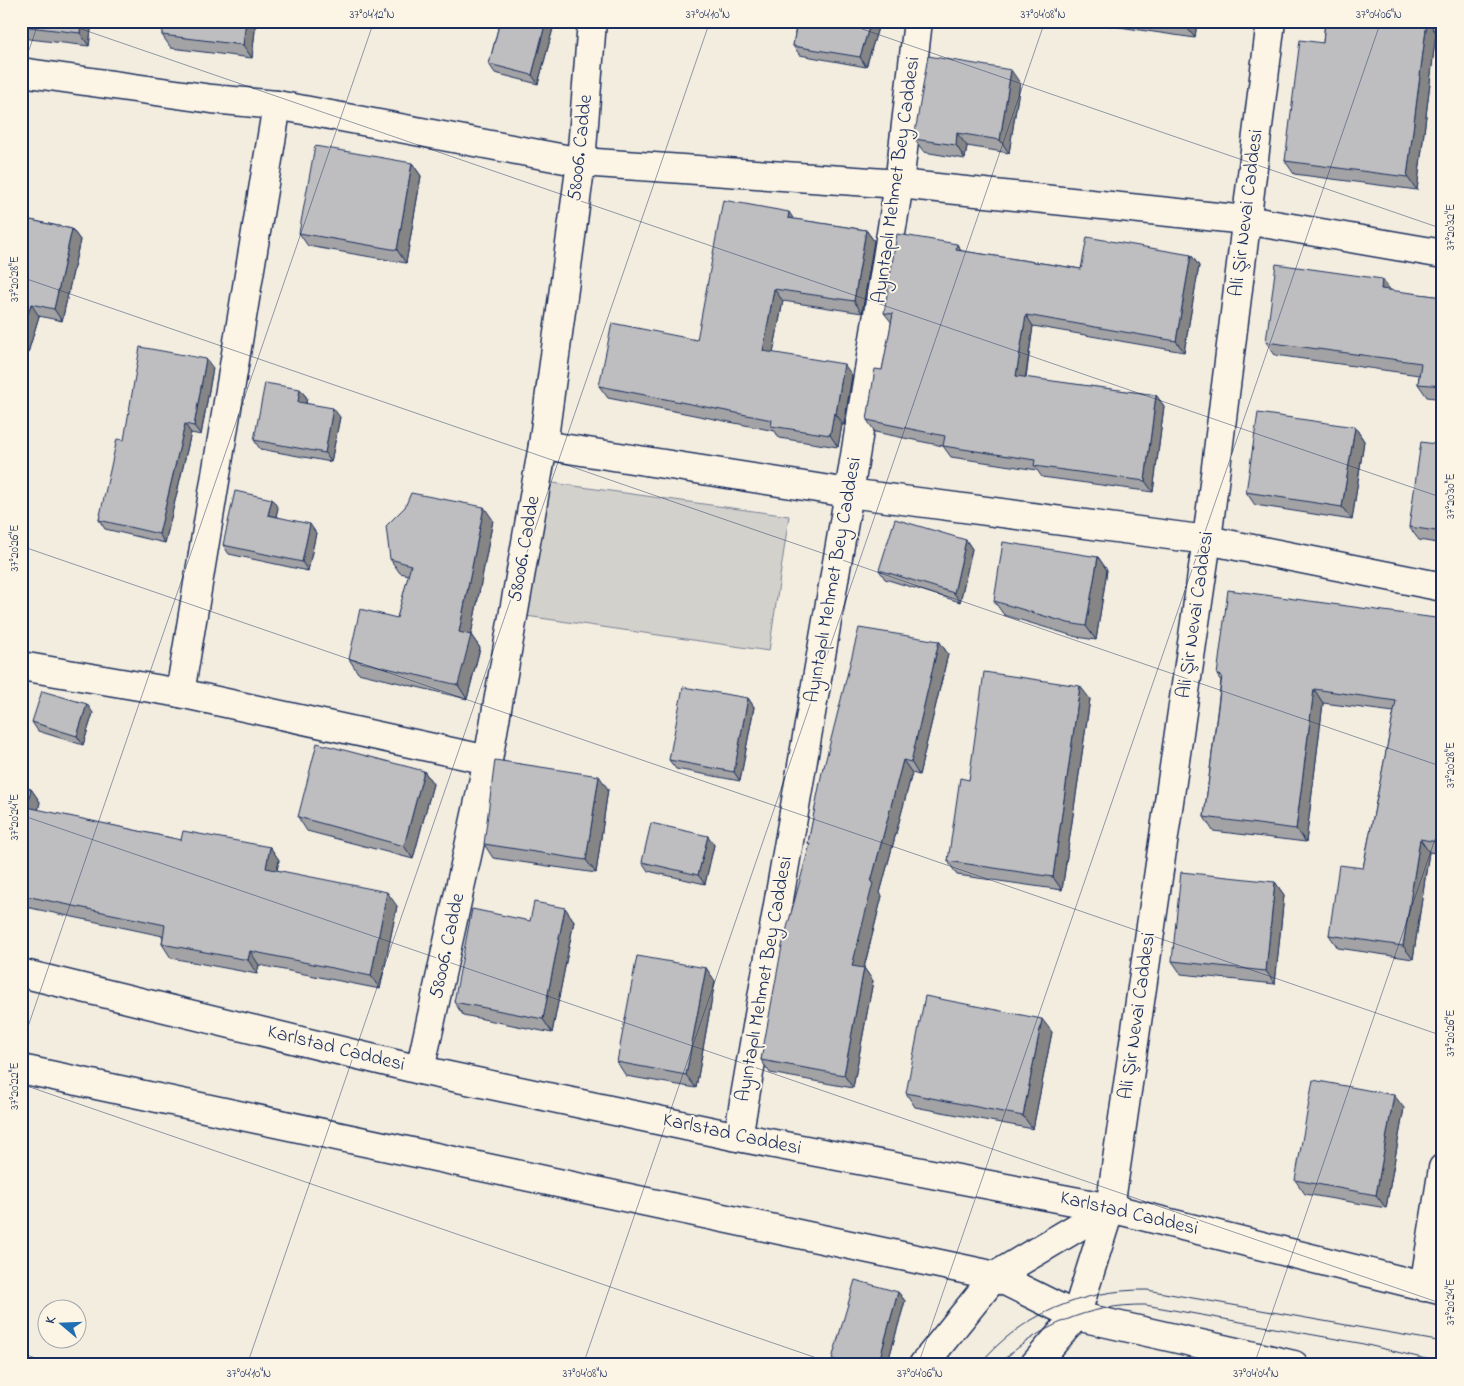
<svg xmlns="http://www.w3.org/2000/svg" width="1464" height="1386" font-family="'Indie Flower',sans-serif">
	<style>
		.green { fill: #d3d1cc; stroke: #778095 }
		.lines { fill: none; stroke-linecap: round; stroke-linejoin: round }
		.street-casing { stroke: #1b2f5e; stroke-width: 31 }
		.secondary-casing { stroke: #1b2f5e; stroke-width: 31 }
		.street { stroke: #fcf5e5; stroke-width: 28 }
		.secondary { stroke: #fcf5e5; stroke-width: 28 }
		.tram { stroke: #1b2f5e; stroke-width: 1 }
		.wall { fill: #a3a3a5; stroke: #1b2f5e }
		.shaded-wall { fill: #858586; stroke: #1b2f5e }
		.building { fill: #bebec0; stroke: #1b2f5e }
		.ticks { fill: none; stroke: #1b2f5e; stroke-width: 1; stroke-opacity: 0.45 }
		.labels { text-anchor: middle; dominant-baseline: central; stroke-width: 4; stroke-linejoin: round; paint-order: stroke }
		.street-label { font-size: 20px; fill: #1b2f5e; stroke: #fcf5e5 }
		.neatline { fill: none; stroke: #1b2f5e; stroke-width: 2 }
		.ticks-label { font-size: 12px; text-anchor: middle; fill: #1b2f5e }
	</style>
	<rect width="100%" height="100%" fill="#f3ede0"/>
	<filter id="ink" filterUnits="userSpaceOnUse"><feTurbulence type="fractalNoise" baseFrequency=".02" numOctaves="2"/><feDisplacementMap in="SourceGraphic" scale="10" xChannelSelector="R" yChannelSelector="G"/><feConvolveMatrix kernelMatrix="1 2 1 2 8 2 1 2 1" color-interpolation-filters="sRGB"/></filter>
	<g filter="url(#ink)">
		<path class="green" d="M546,482L789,516L769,651L526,616Z"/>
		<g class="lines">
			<defs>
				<g id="street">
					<path d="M21,72L212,99L277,105L581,162L899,184L1246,220L1443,254"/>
					<path d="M543,445L849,493L1207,540L1443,587"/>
					<path d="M21,666L180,693L488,760"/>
					<path d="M180,693L277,105"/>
					<path d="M420,1070L488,760L543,445L581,162L592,21"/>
					<path d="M738,1137L849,493L899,184L918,21"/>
					<path d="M1424,1287L1443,1168"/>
				</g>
				<g id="secondary">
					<path d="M21,973L420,1070L738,1137L1110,1208L1443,1291"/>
					<path d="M21,1069L982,1273L995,1276L1076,1316L1294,1365"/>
					<path d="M923,1365L995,1276L1110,1208"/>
					<path d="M1034,1365L1076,1316L1110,1208L1207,540L1271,21"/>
				</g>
			</defs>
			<use href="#street" class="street-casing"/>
			<use href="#secondary" class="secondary-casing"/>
			<use href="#street" class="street"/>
			<use href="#secondary" class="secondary"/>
			<g class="tram">
				<path d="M979,1365C1019,1315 1084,1289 1147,1290L1443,1342"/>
				<path d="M998,1365C1038,1326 1090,1304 1145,1305L1359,1343L1443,1363"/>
			</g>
		</g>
		<g class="wall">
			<path d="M21,21H92L89,46L21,38Z"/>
			<path d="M163,21H256L252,58L171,48L162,35Z"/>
			<path d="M500,21H555L538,84L495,73L489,64Z"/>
			<path d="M797,21H880L866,67L800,55L793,46Z"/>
			<path d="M1078,21H1197L1195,38Z"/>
			<path d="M1325,21H1443V34L1436,33L1417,190L1294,174L1285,161L1323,43Z"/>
			<path d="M1020,83L1009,153L967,146L965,159L924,152L914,139Z"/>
			<path d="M412,163L421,176L406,263L308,246L299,233Z"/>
			<path d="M21,218L72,229L80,240L62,321L39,316L21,376Z"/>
			<path d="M793,219L866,230L874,241L862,313L783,301L773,353L852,375L844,425H842L838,447L779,438L775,431L608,398L599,386L697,340Z"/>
			<path d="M962,251L1081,269L1191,255L1199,266L1184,352L1033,326L1026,378L1156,395L1164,406L1153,492L1042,477L1037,470L951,457L943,446L875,432L867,420L882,370L892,323L884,313Z"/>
			<path d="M1391,291L1443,297V399L1427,397L1418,384L1419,375L1275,355L1266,342Z"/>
			<path d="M213,368L201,435L191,433L165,543L105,529L99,520L124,440Z"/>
			<path d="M300,389L307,398L306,403L340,417L331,462L260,449L254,440Z"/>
			<path d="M1355,427L1364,441L1352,520L1255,505L1246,492Z"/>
			<path d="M1443,445V544L1419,540L1409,527Z"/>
			<path d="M278,508L276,516L316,533L308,571L229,554L223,545Z"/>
			<path d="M493,520L471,635L480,648L467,699L358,673L349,659L397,618L409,575L400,573L390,559Z"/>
			<path d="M966,540L972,549L960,602L885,579L879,570Z"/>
			<path d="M1098,557L1107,570L1096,640L1077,637L1004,615L994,601Z"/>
			<path d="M1443,619V854L1429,852L1413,959L1338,948L1329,935L1363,868L1394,712L1323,703L1306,842L1213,831L1204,817L1221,681L1217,675Z"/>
			<path d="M939,641L948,654L919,775L912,773L880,893L882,896L864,968L873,981L853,1088L770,1073L761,1060L810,846L808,843L824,767Z"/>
			<path d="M748,698L754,707L740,781L676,769L669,760Z"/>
			<path d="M1090,699L1062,890L957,875L948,861L969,780Z"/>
			<path d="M93,713L83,745L38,731L32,722Z"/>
			<path d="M424,771L433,784L413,859L307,831L298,817Z"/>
			<path d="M21,787L31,789L40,802L38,810L181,840L270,847L279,860L277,870L397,906L380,989L259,965L257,974L171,958L162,944L163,936L21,906Z"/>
			<path d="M608,789L596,873L493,858L484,844Z"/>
			<path d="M708,836L714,845L705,884L648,871L642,862Z"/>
			<path d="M1275,882L1284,895L1275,984L1181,974L1172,961Z"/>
			<path d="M565,908L574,921L552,1033L463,1015L454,1002L530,921Z"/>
			<path d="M706,968L715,981L696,1088L626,1076L617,1062Z"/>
			<path d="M1052,1032L1033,1129L915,1107L906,1093Z"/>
			<path d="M1404,1108L1386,1208L1305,1194L1295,1180Z"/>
			<path d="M898,1292L905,1301L887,1365H836L832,1359Z"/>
		</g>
		<g class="shaded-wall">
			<path d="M81,21H92L89,46L80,33Z"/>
			<path d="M246,21H256L252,58L243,45Z"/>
			<path d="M546,21H555L538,84L532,75Z"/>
			<path d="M871,21H880L866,67L860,57Z"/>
			<path d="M1186,21H1197L1195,38L1185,25Z"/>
			<path d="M1427,21H1428L1436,33L1417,190L1407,177Z"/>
			<path d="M1011,70L1020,83L1009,153L1000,140Z"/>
			<path d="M957,133L967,146L965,159L956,145Z"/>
			<path d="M412,163L421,176L406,263L397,250Z"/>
			<path d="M789,212L797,224L788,218Z"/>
			<path d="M72,229L80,240L62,321L54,309Z"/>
			<path d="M866,230L874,241L862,313L854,301Z"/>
			<path d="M957,244L964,255L956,250Z"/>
			<path d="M1191,255L1199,266L1184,352L1176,341Z"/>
			<path d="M1382,279L1392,292L1381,289Z"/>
			<path d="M774,289L783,301L771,363L763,351Z"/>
			<path d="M31,304L39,316L21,376V337Z"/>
			<path d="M1026,315L1033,326L1024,387L1016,376Z"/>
			<path d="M206,359L213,368L201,435L194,426Z"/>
			<path d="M844,364L852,375L844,425L836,414Z"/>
			<path d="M300,389L307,398L304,411L298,402Z"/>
			<path d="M1156,395L1164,406L1153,492L1145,481Z"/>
			<path d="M333,408L340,417L331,462L325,453Z"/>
			<path d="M834,413L842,425L838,447L830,435Z"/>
			<path d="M185,424L191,433L165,543L159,534Z"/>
			<path d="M1355,427L1364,441L1352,520L1342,507Z"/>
			<path d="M272,499L278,508L274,524L268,515Z"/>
			<path d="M484,507L493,520L471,635L480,648L467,699L458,685L459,632Z"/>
			<path d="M310,524L316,533L308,571L302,562Z"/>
			<path d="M966,540L972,549L960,602L954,593Z"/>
			<path d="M1098,557L1107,570L1096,640L1086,626Z"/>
			<path d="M939,641L948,654L919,775L911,762Z"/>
			<path d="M1080,686L1090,699L1062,890L1053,877Z"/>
			<path d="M1314,689L1323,703L1306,842L1296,829Z"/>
			<path d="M748,698L754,707L740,781L734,772Z"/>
			<path d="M87,704L93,713L83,745L77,736Z"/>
			<path d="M1443,732V753L1440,750Z"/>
			<path d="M903,760L912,773L880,893L882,896L861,979L852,966L871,882Z"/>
			<path d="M424,771L433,784L413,859L404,846Z"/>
			<path d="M599,776L608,789L596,873L586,860Z"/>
			<path d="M31,789L40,802L36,820L27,807Z"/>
			<path d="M708,836L714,845L705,884L698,875Z"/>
			<path d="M1420,839L1429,852L1413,959L1403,946Z"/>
			<path d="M270,847L279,860L275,881L266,868Z"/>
			<path d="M1275,882L1284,895L1275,984L1266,971Z"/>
			<path d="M387,892L397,906L380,989L371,976Z"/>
			<path d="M565,908L574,921L552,1033L543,1019Z"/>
			<path d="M250,951L259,965L257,974L248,960Z"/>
			<path d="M706,968L715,981L696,1088L686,1075Z"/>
			<path d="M864,968L873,981L853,1088L844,1075Z"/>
			<path d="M1042,1019L1052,1032L1033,1129L1023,1116Z"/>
			<path d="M1394,1095L1404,1108L1386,1208L1376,1195Z"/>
			<path d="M898,1292L905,1301L887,1365H878Z"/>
		</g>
		<g class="building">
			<path d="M21,21H81L80,33L21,26Z"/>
			<path d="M163,21H246L243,45L162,35Z"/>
			<path d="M500,21H546L532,75L489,64Z"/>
			<path d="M797,21H871L860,57L793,46Z"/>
			<path d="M1159,21H1186L1185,25Z"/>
			<path d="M1325,21H1427L1407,177L1285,161L1300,40L1323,43Z"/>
			<path d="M928,56L1011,70L1000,140L957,133L956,145L914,139Z"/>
			<path d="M315,146L412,163L397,250L299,233Z"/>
			<path d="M723,200L789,212L788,218L866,230L854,301L774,289L763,351L844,364L836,414L834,413L830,435L771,426L772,420L599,386L612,323L697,340Z"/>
			<path d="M21,218L72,229L54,309L31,304L21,337Z"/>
			<path d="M897,234L957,244L956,250L1081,269L1087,237L1191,255L1176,341L1026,315L1016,376L1156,395L1145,481L1034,466L1035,460L943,446L945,436L867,420L875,369L882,370L893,314L884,313Z"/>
			<path d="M1276,264L1382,279L1381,289L1443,297V386L1418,384L1421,363L1266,342Z"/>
			<path d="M140,347L206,359L194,426L185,424L159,534L99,520L117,439L124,440Z"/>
			<path d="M265,383L300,389L298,402L333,408L325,453L254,440Z"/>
			<path d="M1258,413L1355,427L1342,507L1246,492Z"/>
			<path d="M1421,442L1443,445V532L1409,527Z"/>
			<path d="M235,491L272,499L268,515L310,524L302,562L223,545Z"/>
			<path d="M411,493L484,507L459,632L471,635L458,685L349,659L360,609L397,618L411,565L390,559L386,526L405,507Z"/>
			<path d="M895,519L966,540L954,593L879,570Z"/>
			<path d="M1003,542L1098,557L1086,626L1068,623L994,601Z"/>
			<path d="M1228,590L1443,619V732L1440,750H1443V843L1420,839L1403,946L1329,935L1339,865L1363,868L1396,701L1314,689L1296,829L1204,817L1222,676L1217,675Z"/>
			<path d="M859,628L939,641L911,762L903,760L871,882L873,883L852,966L864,968L844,1075L761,1060L782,946L810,844L808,843L823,767H824Z"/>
			<path d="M984,672L1080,686L1053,877L948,861L960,778L969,780Z"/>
			<path d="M683,687L748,698L734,772L669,760Z"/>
			<path d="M42,691L87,704L77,736L32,722Z"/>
			<path d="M317,743L424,771L404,846L298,817Z"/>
			<path d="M495,760L599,776L586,860L484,844Z"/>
			<path d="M21,787L31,789L27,807L181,840L183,831L270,847L266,868L387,892L371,976L250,951L248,960L162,944L165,925L21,895Z"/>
			<path d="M651,823L708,836L698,875L642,862Z"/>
			<path d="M1181,872L1275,882L1266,971L1172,961Z"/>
			<path d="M534,902L565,908L543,1019L454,1002L472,909L530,921Z"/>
			<path d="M637,956L706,968L686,1075L617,1062Z"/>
			<path d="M925,996L1042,1019L1023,1116L906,1093Z"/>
			<path d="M1313,1080L1394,1095L1376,1195L1295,1180Z"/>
			<path d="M855,1280L898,1292L878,1365H852L832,1359Z"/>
		</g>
	</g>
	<path class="ticks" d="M58,21L1443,498M839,21L1443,229M21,73L39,21M21,277L1443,767M21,546L1443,1036M21,815L1443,1304M21,1047L374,21M21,1084L837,1365M21,1353L56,1365M247,1365L710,21M583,1365L1045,21M918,1365L1381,21M1254,1365L1443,816"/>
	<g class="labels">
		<g class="street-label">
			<text transform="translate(581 148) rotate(-84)">58006. Cadde</text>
			<text transform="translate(897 180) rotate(-82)">Ayıntaplı Mehmet Bey Caddesi</text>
			<text transform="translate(1247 213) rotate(-83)">Ali Şir Nevai Caddesi</text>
			<text transform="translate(525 549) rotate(-80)">58006. Cadde</text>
			<text transform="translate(834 580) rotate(-80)">Ayıntaplı Mehmet Bey Caddesi</text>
			<text transform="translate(1196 615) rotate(-82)">Ali Şir Nevai Caddesi</text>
			<text transform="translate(448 946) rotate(-78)">58006. Cadde</text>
			<text transform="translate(765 979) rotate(-80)">Ayıntaplı Mehmet Bey Caddesi</text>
			<text transform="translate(1138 1016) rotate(-82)">Ali Şir Nevai Caddesi</text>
			<text transform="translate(336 1049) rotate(14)">Karlstad Caddesi</text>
			<text transform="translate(732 1135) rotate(12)">Karlstad Caddesi</text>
			<text transform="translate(1129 1214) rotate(13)">Karlstad Caddesi</text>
		</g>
	</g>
	<rect width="1464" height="1386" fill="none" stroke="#fcf5e5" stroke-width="55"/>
	<g transform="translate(62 1324) rotate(289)"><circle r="24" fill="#fcf5e5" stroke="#a2a6af"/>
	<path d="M0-4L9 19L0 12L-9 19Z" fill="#1f6fb2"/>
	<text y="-8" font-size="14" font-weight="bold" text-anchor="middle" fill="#1b2f5e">K</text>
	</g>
	<rect x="28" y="28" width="1408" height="1330" class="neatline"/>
	<g class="ticks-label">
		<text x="372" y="18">37°04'12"N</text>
		<text x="708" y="18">37°04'10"N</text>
		<text x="1043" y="18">37°04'08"N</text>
		<text x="1379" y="18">37°04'06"N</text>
		<text transform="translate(1450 227) rotate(-90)" y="4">37°20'32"E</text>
		<text transform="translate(14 279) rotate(-90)" y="4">37°20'28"E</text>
		<text transform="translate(1450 496) rotate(-90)" y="4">37°20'30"E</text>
		<text transform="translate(14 548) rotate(-90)" y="4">37°20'26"E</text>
		<text transform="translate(1450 765) rotate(-90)" y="4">37°20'28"E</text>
		<text transform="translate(14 817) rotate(-90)" y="4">37°20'24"E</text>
		<text transform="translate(1450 1033) rotate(-90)" y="4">37°20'26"E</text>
		<text transform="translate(14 1086) rotate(-90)" y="4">37°20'22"E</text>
		<text transform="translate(1450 1302) rotate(-90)" y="4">37°20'24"E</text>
		<text x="249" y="1377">37°04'10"N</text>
		<text x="585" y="1377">37°04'08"N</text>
		<text x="920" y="1377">37°04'06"N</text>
		<text x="1256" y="1377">37°04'04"N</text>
	</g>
</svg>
